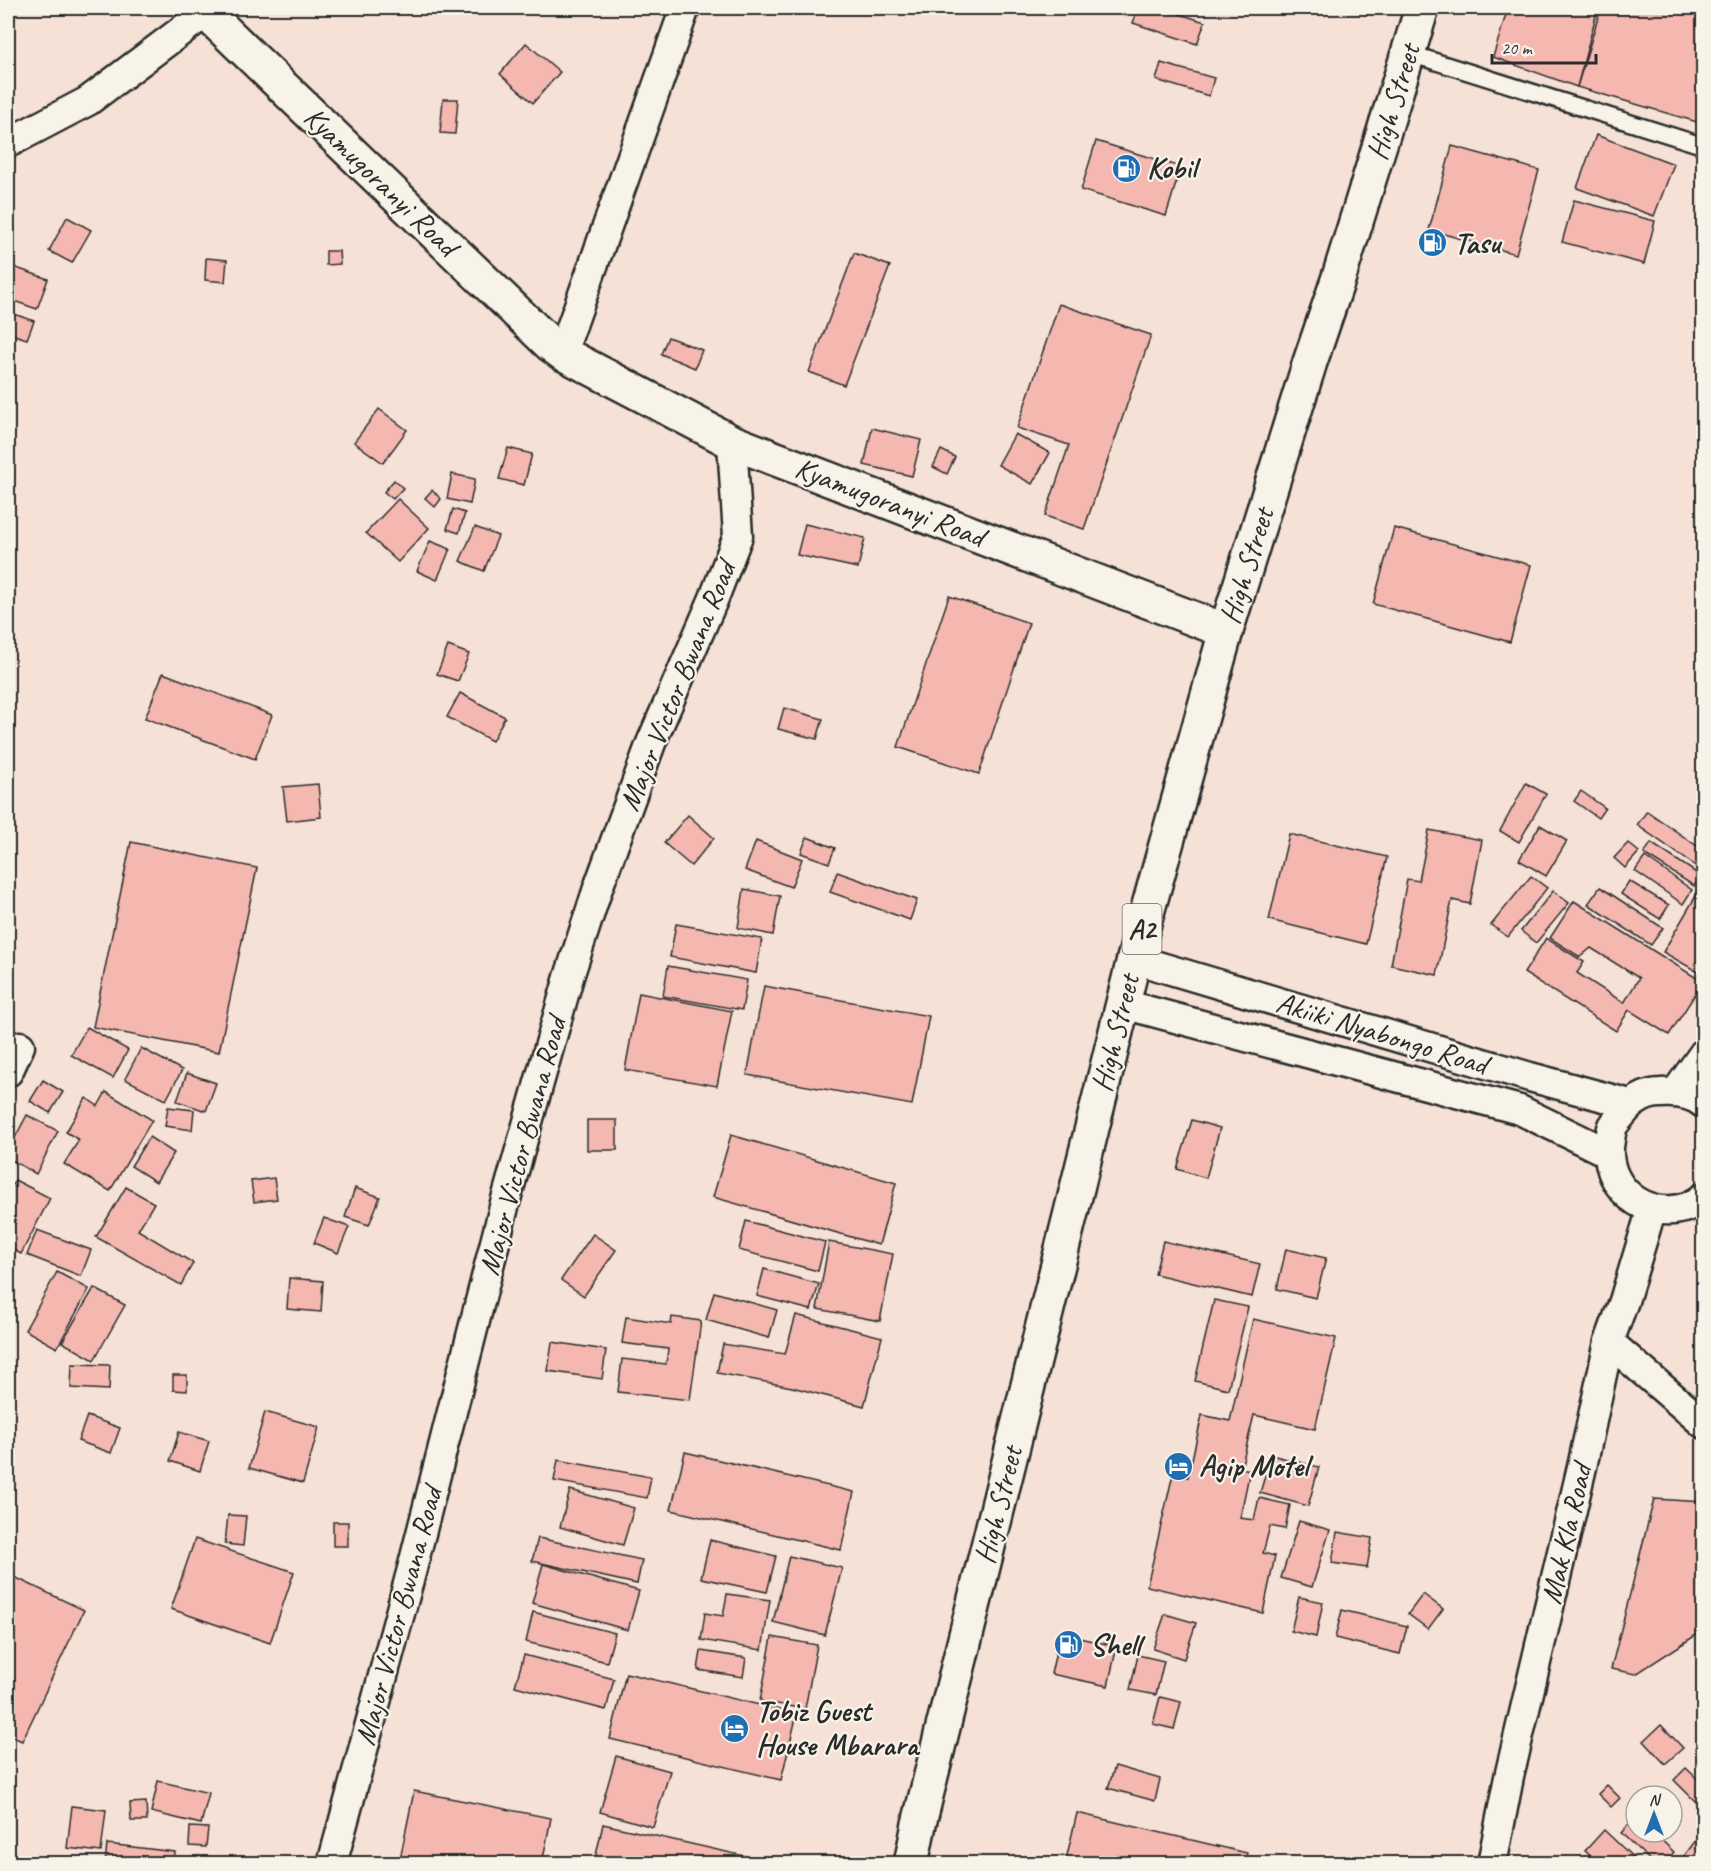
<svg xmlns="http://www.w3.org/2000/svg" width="1711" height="1871" font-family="Caveat,sans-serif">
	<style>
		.building { fill: #f4b8b0; stroke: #2b2b2b; stroke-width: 1.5 }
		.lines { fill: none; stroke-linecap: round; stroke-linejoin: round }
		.lane-casing { stroke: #2b2b2b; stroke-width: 20 }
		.street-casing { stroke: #2b2b2b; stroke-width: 33 }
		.secondary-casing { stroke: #2b2b2b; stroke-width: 38 }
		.primary-casing { stroke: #2b2b2b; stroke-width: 38 }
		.lane { stroke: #f7f3e8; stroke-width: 15 }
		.street { stroke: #f7f3e8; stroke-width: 28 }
		.secondary { stroke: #f7f3e8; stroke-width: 33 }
		.primary { stroke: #f7f3e8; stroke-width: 33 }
		.labels { text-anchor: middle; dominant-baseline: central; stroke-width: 4.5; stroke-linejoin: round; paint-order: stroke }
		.shield { fill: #f7f3e8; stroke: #686764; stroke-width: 1.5 }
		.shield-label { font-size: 28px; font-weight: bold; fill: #2b2b2b }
		.street-label { font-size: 30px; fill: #2b2b2b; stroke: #f7f3e8 }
		.poi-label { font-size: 30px; font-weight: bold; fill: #2b2b2b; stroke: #f7f3e8; text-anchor: start }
	</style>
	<rect width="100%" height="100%" fill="#f6e1d7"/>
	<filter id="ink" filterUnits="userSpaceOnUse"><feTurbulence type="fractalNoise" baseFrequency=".0167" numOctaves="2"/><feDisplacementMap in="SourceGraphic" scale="12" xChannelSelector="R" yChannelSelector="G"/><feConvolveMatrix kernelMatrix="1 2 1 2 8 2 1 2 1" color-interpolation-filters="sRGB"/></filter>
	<g filter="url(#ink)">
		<g class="building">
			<path d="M1138,8H1161L1205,22L1197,44L1133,23Z"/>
			<path d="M1508,8H1598L1577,87L1493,57Z"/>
			<path d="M1601,8H1704V124L1577,87Z"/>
			<path d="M526,43L560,72L533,103L500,74Z"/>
			<path d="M1161,63L1214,78L1209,96L1156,80Z"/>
			<path d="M443,99H458L455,134L440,133Z"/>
			<path d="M1596,135L1674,164L1654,216L1577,188Z"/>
			<path d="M1096,141L1181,167L1166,216L1081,190Z"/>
			<path d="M1452,146L1539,170L1516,254L1429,230Z"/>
			<path d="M1574,200L1655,221L1644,264L1562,242Z"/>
			<path d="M67,217L91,230L72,263L49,251Z"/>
			<path d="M326,251H339L340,264L326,265Z"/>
			<path d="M854,253L890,266L844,385L809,372Z"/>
			<path d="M206,258L227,260L225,282L205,280Z"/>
			<path d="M8,265L48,279L37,309L8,299Z"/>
			<path d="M1059,304L1151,335L1084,529L1045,516L1069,445L1017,428Z"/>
			<path d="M8,312L34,321L27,339L8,333Z"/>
			<path d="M668,337L702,350L695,368L661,354Z"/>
			<path d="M379,409L407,430L383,463L354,442Z"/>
			<path d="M872,428L921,440L912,476L864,465Z"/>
			<path d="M1015,434L1050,453L1032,484L998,465Z"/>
			<path d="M508,448L532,454L524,485L499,479Z"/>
			<path d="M941,450L955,457L947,474L933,467Z"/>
			<path d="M452,474L475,479L470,504L447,499Z"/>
			<path d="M394,480L403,488L393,499L384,492Z"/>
			<path d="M432,490L441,499L435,507L425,498Z"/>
			<path d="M398,499L429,528L398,562L366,533Z"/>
			<path d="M453,509L465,513L459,533L447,529Z"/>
			<path d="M805,524L865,538L858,568L797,555Z"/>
			<path d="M475,527L498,536L484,571L460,561Z"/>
			<path d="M1394,528L1531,565L1510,642L1373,604Z"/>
			<path d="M430,541L450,549L437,580L417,571Z"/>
			<path d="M949,596L1029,623L979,774L898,747Z"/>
			<path d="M448,646L469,654L458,681L437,674Z"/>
			<path d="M163,673L272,715L255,759L145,718Z"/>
			<path d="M460,693L505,717L492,741L447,717Z"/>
			<path d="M784,708L823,719L817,739L778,729Z"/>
			<path d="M1526,783L1546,794L1519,842L1500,831Z"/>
			<path d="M318,784L321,817L287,821L283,787Z"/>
			<path d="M1581,791L1605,808L1598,818L1574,801Z"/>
			<path d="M1647,811L1704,851L1703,871L1637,825Z"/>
			<path d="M688,815L714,838L691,866L664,843Z"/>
			<path d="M1540,825L1567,841L1546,876L1519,860Z"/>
			<path d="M1429,830L1482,840L1470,904L1452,900L1437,975L1391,965L1407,879L1419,881Z"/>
			<path d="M1289,834L1387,857L1366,944L1269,920Z"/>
			<path d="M807,837L835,848L829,863L801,853Z"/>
			<path d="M756,841L802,859L791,887L745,870Z"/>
			<path d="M131,842L257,868L219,1052L93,1027Z"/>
			<path d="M1628,843L1639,852L1625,868L1614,858Z"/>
			<path d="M1651,843L1701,876L1694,886L1644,854Z"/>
			<path d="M1645,857L1692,890L1683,904L1635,871Z"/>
			<path d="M837,872L917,900L910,920L830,892Z"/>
			<path d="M1531,876L1547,888L1508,937L1491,925Z"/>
			<path d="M1629,881L1669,905L1660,919L1621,894Z"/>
			<path d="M1704,882V963L1698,972L1663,952Z"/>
			<path d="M1600,887L1663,928L1651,945L1588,904Z"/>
			<path d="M744,889L780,896L773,935L738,928Z"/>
			<path d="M1553,891L1569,903L1536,943L1521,931Z"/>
			<path d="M1574,901L1703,982L1669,1035L1629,1010L1616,1031L1524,973L1546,938L1584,962L1577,973L1624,1003L1639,978L1591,948L1580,957L1550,938Z"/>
			<path d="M676,924L762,939L756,973L670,957Z"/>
			<path d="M668,966L747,980L742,1010L663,996Z"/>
			<path d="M764,986L929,1016L912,1105L747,1075Z"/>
			<path d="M639,993L732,1011L717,1086L625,1070Z"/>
			<path d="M87,1027L128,1050L113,1078L71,1055Z"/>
			<path d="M141,1048L182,1070L166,1100L125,1079Z"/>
			<path d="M187,1073L216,1083L206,1111L177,1101Z"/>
			<path d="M43,1080L63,1092L50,1113L30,1101Z"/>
			<path d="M106,1092L152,1120L110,1191L64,1164L79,1140L66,1132L86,1098L98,1106Z"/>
			<path d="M168,1107L194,1110L192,1130L165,1126Z"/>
			<path d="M27,1115L58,1131L36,1174L8,1158V1151Z"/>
			<rect x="587" y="1120" width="30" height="30"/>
			<path d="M1192,1120L1220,1128L1206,1178L1177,1169Z"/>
			<path d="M731,1135L896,1183L879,1245L713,1197Z"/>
			<path d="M149,1137L174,1153L156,1182L131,1166Z"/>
			<path d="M274,1178L277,1199L254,1202L251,1181Z"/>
			<path d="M15,1180L50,1198L21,1254L8,1247V1194Z"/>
			<path d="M126,1187L154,1203L138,1230L193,1263L181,1285L96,1237Z"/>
			<path d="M355,1188L380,1197L369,1225L345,1217Z"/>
			<path d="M324,1218L349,1227L338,1253L314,1243Z"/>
			<path d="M746,1221L825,1242L818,1271L739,1250Z"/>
			<path d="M37,1230L91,1250L81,1276L27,1255Z"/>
			<path d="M593,1234L616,1250L584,1296L561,1280Z"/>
			<path d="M1163,1241L1260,1264L1252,1297L1155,1274Z"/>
			<path d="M829,1242L893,1254L880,1321L817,1309Z"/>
			<path d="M1286,1249L1326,1258L1316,1298L1277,1289Z"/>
			<path d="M764,1269L819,1284L811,1310L757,1296Z"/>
			<path d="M57,1272L89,1289L57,1348L25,1330Z"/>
			<path d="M289,1278L323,1281L321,1312L287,1309Z"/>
			<path d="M94,1288L125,1305L94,1360L62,1342Z"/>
			<path d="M714,1292L777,1310L769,1338L706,1320Z"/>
			<path d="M1214,1300L1248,1307L1228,1389L1195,1381Z"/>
			<path d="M796,1315L882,1337L864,1406L792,1387L717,1373L723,1344L785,1354Z"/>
			<path d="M626,1317L671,1324L672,1317L701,1321L690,1400L618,1392L622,1359L666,1364L668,1349L622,1343Z"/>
			<path d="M1253,1319L1336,1338L1315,1429L1254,1415L1241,1468L1250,1470L1240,1518L1254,1520L1259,1498L1290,1505L1285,1529L1270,1526L1263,1553L1275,1556L1263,1613L1147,1586L1173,1474L1188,1477L1202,1415L1230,1421Z"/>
			<path d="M552,1342L606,1350L602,1379L548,1371Z"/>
			<path d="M72,1364L110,1365L109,1390L71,1388Z"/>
			<path d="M173,1375H187V1391L173,1390Z"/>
			<path d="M265,1412L319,1427L303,1483L249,1468Z"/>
			<path d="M87,1416L120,1428L111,1453L78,1441Z"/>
			<path d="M179,1432L209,1441L200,1471L170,1461Z"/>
			<path d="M685,1452L854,1492L841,1550L671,1510Z"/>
			<path d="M1271,1455L1319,1467L1308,1506L1260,1493Z"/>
			<path d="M558,1460L651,1477L647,1498L554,1481Z"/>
			<path d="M570,1490L634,1508L623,1545L560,1527Z"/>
			<path d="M1654,1499L1704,1502V1630L1636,1674L1611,1669Z"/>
			<path d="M228,1515L246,1516L243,1546L225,1544Z"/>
			<path d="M1299,1521L1330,1530L1312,1587L1281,1578Z"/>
			<rect x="333" y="1522" width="15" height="24"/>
			<path d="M1337,1532L1372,1538L1367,1568L1332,1563Z"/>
			<path d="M538,1538L642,1560L637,1584L532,1561Z"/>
			<path d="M195,1539L294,1572L270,1643L171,1609Z"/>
			<path d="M710,1540L776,1556L767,1592L701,1578Z"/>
			<path d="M789,1556L842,1568L825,1635L773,1622Z"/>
			<path d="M543,1564L639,1591L628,1630L532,1603Z"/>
			<path d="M8,1574L84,1610L22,1741L8,1735Z"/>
			<path d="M727,1594L770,1600L762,1650L701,1640L705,1613L723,1616Z"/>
			<path d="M1423,1594L1443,1609L1428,1629L1408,1614Z"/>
			<path d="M1299,1597L1323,1602L1316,1637L1291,1631Z"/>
			<path d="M1342,1610L1407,1626L1400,1654L1335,1638Z"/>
			<path d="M533,1612L615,1633L607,1662L526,1642Z"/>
			<path d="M1165,1614L1196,1623L1184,1659L1153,1649Z"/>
			<path d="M1060,1634L1117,1646L1108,1686L1051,1674Z"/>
			<path d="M772,1637L817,1645L805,1709L760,1701Z"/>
			<path d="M701,1651L746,1658L743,1677L698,1670Z"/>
			<path d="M524,1655L614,1679L606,1710L515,1686Z"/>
			<path d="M1138,1655L1164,1661L1156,1695L1130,1690Z"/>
			<path d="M626,1673L797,1714L781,1780L610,1739Z"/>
			<path d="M1160,1697L1181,1702L1174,1729L1153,1724Z"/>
			<path d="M1661,1725L1683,1748L1665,1764L1644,1741Z"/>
			<path d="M616,1756L670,1771L653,1827L600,1812Z"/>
			<path d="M1115,1766L1160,1779L1155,1801L1108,1788Z"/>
			<path d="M1686,1768L1704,1785V1797L1697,1803L1674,1780Z"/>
			<path d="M158,1781L209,1793L201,1824L151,1812Z"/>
			<path d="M1607,1785L1620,1798L1611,1807L1598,1794Z"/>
			<path d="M414,1791L551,1818L542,1864H399Z"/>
			<path d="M146,1802L147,1821H131L130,1803Z"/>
			<path d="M72,1806L106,1810L101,1852L67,1848Z"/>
			<path d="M1077,1813L1247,1853L1244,1864H1065Z"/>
			<path d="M1636,1817V1832H1653L1674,1852L1663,1864H1654L1621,1833Z"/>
			<path d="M603,1824L762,1860L761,1864H594Z"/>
			<path d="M190,1827L208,1828L206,1847L189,1846Z"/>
			<path d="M1604,1830L1640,1864H1600L1585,1851Z"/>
			<path d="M1703,1831L1704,1864H1678Z"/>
			<path d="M107,1844L175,1852L174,1864H105Z"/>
			<path d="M216,1860V1864H178V1862Z"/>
		</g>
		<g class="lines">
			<defs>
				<path id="lane" d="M1408,53L1704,146"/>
				<g id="street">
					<path d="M8,143L88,101L205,13"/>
					<path d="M562,353L685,8"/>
					<path d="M1134,959L1530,1077L1630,1104"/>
					<path d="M1123,1004L1520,1110L1608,1153"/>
					<path d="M8,1072L20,1046"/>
					<path d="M1676,1092L1704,1053"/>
					<path d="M1704,1104C1692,1093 1675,1092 1660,1093C1647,1093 1633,1101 1625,1111C1621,1116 1616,1121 1613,1126C1611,1130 1611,1135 1610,1140C1600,1193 1661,1232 1704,1197"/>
					<path d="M1609,1342L1704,1424"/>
					<path d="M332,1864L412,1569L505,1203L569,977L598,888L651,743L714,598L738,536L732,442"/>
					<path d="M1492,1864L1509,1777L1582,1467L1609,1342L1624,1301L1652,1208"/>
				</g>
				<path id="secondary" d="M201,8L550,344L562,353L732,442L1226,631"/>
				<g id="primary">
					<path id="s1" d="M911,1864L919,1824L1134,959L1226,631L1310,362L1339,277L1422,8"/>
				</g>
			</defs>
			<use href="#lane" class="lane-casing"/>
			<use href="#street" class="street-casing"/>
			<use href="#secondary" class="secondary-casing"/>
			<use href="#primary" class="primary-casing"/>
			<use href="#lane" class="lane"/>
			<use href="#street" class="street"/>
			<use href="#secondary" class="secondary"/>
			<use href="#primary" class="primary"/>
		</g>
	</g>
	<defs>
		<symbol id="fuel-disc" viewBox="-11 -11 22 22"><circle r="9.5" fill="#1f6fb2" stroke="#f7f3e8"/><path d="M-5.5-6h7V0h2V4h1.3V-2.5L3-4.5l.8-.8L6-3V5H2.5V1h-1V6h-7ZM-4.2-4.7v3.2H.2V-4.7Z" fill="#fff"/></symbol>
		<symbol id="hotel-disc" viewBox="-11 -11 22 22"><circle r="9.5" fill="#1f6fb2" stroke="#f7f3e8"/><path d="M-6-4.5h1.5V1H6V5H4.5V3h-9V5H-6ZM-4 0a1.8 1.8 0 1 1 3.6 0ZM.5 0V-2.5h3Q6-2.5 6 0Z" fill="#fff"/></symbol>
	</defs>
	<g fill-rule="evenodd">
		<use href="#fuel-disc" x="1110" y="152" width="33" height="33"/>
		<use href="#fuel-disc" x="1416" y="226" width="33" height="33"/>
		<use href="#hotel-disc" x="1162" y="1450" width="33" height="33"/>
		<use href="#fuel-disc" x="1052" y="1628" width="33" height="33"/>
		<use href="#hotel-disc" x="718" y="1712" width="33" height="33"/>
	</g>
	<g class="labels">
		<rect class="shield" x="1122.5" y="904" width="39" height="50" rx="4.5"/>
		<g class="shield-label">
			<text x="1142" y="929">A2</text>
		</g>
		<g class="street-label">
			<text transform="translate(1393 102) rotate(-73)">High Street</text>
			<text transform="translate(381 181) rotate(44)">Kyamugoranyi Road</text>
			<text transform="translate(890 502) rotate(21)">Kyamugoranyi Road</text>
			<text stroke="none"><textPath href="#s1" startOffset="1341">High Street</textPath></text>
			<text transform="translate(677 686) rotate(-68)">Major Victor Bwana Road</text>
			<text transform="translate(1115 1033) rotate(-76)">High Street</text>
			<text transform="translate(1382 1033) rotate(17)">Akiiki Nyabongo Road</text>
			<text transform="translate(522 1146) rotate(-75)">Major Victor Bwana Road</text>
			<text transform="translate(998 1505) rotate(-76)">High Street</text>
			<text transform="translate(1566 1534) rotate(-77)">Mak Kla Road</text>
			<text transform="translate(398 1616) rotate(-75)">Major Victor Bwana Road</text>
		</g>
		<g class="poi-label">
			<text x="1147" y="168">Kobil</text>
			<text x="1454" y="243">Tasu</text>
			<text x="1199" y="1466">Agip Motel</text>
			<text x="1090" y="1645">Shell</text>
			<text x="756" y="1711">Tobiz Guest<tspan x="756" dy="34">House Mbarara</tspan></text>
		</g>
	</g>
	<rect width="1711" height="1871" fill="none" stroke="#f7f3e8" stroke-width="30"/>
	<rect x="15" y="15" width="1681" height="1841" fill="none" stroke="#2b2b2b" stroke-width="2" filter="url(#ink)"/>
	<g transform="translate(1654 1814)"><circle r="28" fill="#f7f3e8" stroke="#a5a39c" stroke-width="1.5"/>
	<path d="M0-4.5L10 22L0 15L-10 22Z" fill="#1f6fb2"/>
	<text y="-9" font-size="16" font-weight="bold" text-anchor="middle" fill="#2b2b2b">N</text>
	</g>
	<path d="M1492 54v9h104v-9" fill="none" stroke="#2b2b2b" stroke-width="3"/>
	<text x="1501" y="54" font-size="18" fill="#2b2b2b" stroke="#f7f3e8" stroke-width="4.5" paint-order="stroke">20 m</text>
</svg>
